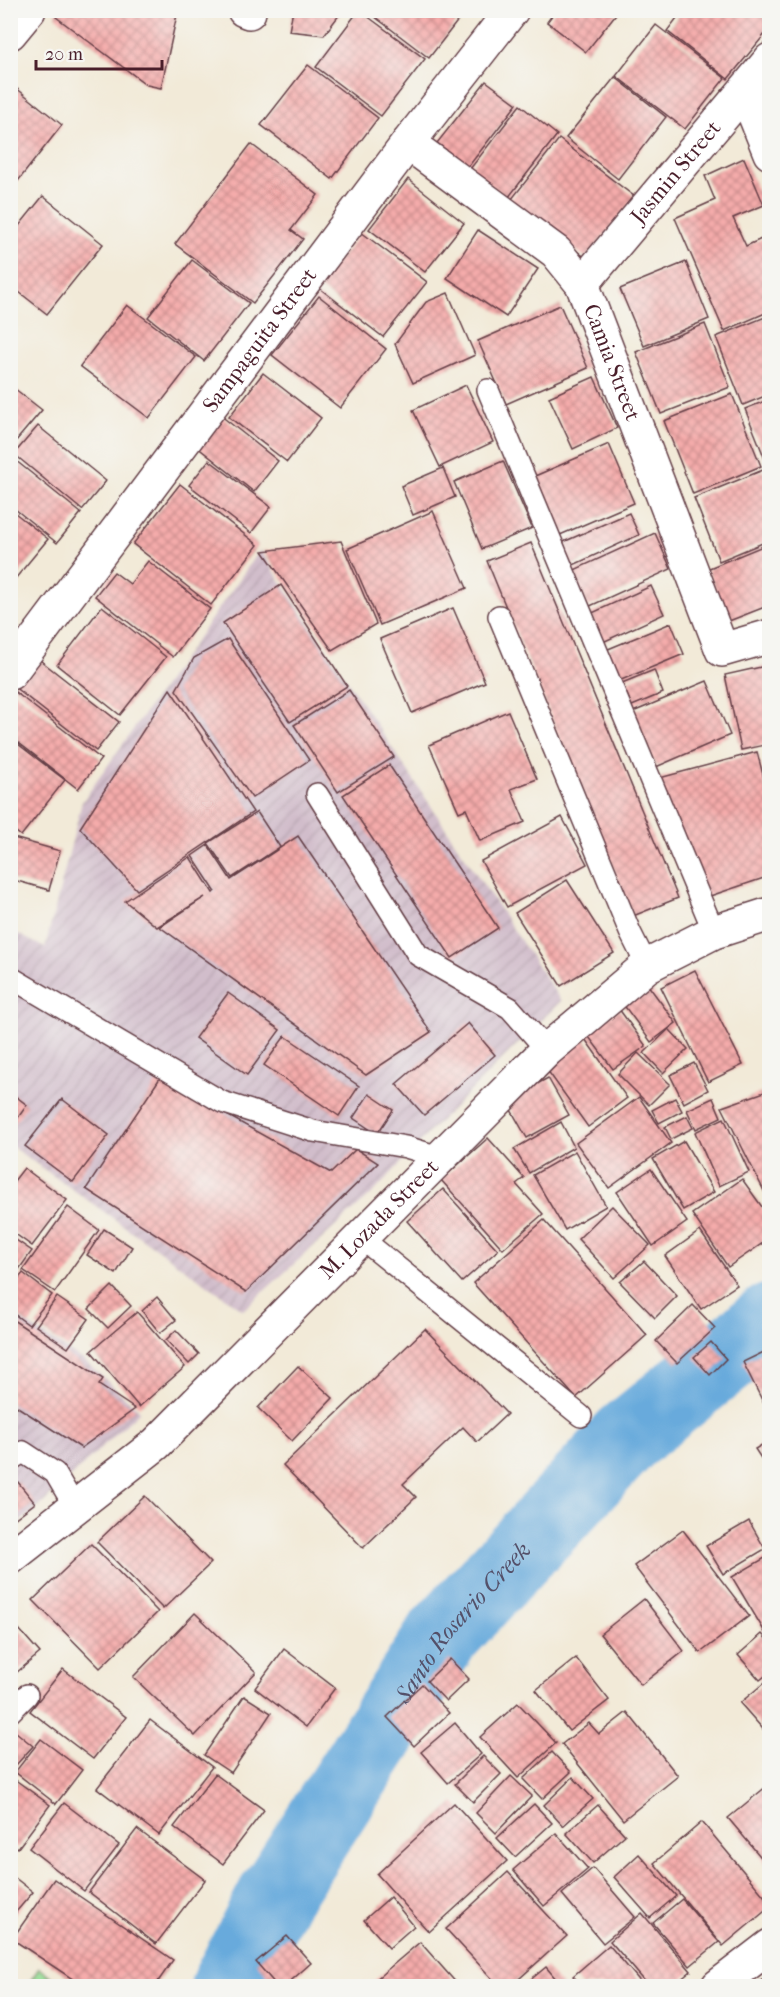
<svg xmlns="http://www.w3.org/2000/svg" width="780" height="1997" font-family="'IM FELL French Canon',serif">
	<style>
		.industrial { fill: url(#industrial-furrows) }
		.pitch { fill: #97dd96; stroke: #707e60; stroke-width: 1.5 }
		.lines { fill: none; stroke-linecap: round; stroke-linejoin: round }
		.river { stroke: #68aadc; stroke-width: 75 }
		.building { fill: url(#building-cross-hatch) }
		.lane-casing { stroke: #633d45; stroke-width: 24 }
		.street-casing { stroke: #633d45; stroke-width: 36 }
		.secondary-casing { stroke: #633d45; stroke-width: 36 }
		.lane { stroke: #fff; stroke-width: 21 }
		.street { stroke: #fff; stroke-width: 33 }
		.secondary { stroke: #fff; stroke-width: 33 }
		.labels { text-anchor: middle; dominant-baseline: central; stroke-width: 4.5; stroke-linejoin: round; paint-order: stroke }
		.street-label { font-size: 22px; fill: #4a1f2b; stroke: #f6f6f2 }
		.water-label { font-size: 24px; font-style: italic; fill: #545069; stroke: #f6f6f2 }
	</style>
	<defs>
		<pattern id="industrial-furrows" width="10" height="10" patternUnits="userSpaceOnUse" patternTransform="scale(1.5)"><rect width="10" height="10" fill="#d1bdcb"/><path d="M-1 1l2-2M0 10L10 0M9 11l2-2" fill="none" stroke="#b5a2ae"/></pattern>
		<pattern id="building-cross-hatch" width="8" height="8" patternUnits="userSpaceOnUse" patternTransform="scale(1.5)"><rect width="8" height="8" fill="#f5acab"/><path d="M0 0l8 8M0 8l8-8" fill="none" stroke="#c88b8b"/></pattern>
	</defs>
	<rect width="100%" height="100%" fill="#f6f6f2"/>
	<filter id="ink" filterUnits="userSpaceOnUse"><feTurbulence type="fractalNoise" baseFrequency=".0167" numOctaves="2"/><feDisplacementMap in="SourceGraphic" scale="12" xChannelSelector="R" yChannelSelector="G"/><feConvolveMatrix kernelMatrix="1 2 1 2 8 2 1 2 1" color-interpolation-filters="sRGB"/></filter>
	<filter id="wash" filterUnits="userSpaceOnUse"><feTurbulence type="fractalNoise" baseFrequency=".008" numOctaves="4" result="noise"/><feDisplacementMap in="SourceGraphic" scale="24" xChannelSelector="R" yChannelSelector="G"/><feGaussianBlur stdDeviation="1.35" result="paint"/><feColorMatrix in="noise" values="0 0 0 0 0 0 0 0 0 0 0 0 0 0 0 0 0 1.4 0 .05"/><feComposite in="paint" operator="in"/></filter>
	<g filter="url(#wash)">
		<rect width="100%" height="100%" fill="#f2ead8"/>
		<g class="industrial">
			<path d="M260,550L561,1001L433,1128L375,1191L243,1310L11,1146L10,930L45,948L82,802Z"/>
			<path d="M11,1314L86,1362L140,1411L42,1504L11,1529Z"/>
		</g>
		<path class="pitch" d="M39,1968L65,1986H27Z"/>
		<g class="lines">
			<path class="river" id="s1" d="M228,1986L274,1897L443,1635L627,1437L770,1321"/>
		</g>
		<g id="blocks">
			<g class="building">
				<path d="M57,10H178L161,88L147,85L56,17Z"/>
				<path d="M293,10H343L324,35L289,31Z"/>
				<path d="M359,10L425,59L381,116L316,67Z"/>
				<path d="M366,10H466L429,58Z"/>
				<path d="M556,10H619L586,52L547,22Z"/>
				<path d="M683,10H759L770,19V28L728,79L667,31Z"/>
				<path d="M656,25L725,78L685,129L616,76Z"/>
				<path d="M308,65L378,118L332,179L261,125Z"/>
				<path d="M615,77L666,117L618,179L566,138Z"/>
				<path d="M486,81L517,104L468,167L437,143Z"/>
				<path d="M10,83L62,125L18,181L10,175Z"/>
				<path d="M520,105L557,135L508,198L470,169Z"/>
				<path d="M559,139L635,197L586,258L511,200Z"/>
				<path d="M251,144L318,195L291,230L303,239L253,303L175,244Z"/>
				<path d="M744,158L764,205L733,218L746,246L770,235V311L724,331L675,218L715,200L705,176Z"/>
				<path d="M408,179L464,223L425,272L369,229Z"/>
				<path d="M43,196L103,244L47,314L10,285V237Z"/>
				<path d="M478,230L538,269L506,317L447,278Z"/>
				<path d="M361,232L427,282L383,337L318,287Z"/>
				<path d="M192,260L249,303L204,361L148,317Z"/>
				<path d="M686,262L709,319L644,346L620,289Z"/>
				<path d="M448,293L475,355L413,383L395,344L426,302Z"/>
				<path d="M319,296L386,349L340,408L272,355Z"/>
				<path d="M127,305L196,357L149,418L80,366Z"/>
				<path d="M560,305L588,368L506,404L478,341Z"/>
				<path d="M770,315V394L743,405L716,337Z"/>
				<path d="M705,324L730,387L661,414L636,352Z"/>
				<path d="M263,373L321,418L287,462L229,417Z"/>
				<path d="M594,377L617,428L573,449L549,397Z"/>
				<path d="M10,385L42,410L10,448Z"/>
				<path d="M466,385L493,442L440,467L413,410Z"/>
				<path d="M732,394L761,466L693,494L664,421Z"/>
				<path d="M770,399V469H769L745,409Z"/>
				<path d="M220,415L278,461L254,492L196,446Z"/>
				<path d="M38,426L106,481L82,510L14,454Z"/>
				<path d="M609,444L634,503L560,535L535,476Z"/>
				<path d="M10,456L81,513L57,543L10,505Z"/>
				<path d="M209,460L271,507L251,533L189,485Z"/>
				<path d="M503,461L532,528L482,549L454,482Z"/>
				<path d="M443,468L455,497L413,515L401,486Z"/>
				<path d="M763,470L770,485V540L719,561L694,498Z"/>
				<path d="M180,484L258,545L211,605L133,544Z"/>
				<path d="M10,509L48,539L10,585Z"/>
				<path d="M433,511L467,588L380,625L347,549Z"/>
				<path d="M629,513L639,535L569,567L559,544Z"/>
				<path d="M655,533L671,569L588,607L572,571Z"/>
				<path d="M341,541L376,624L332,650L263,551Z"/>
				<path d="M531,543L678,898L633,916L487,561Z"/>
				<path d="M770,543V605L729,621L707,569Z"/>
				<path d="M148,561L210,609L173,657L95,596L114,572L130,584Z"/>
				<path d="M281,585L347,686L290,722L223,623Z"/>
				<path d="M651,586L664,614L603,642L590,614Z"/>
				<path d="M102,606L166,657L120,715L57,665Z"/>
				<path d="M453,608L485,682L412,713L380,639Z"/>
				<path d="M671,623L684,654L614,683L601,652Z"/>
				<path d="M228,639L309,760L252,798L176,690L194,658Z"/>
				<path d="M36,657L119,722L96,751L13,686Z"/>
				<path d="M770,665V744L741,750L725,675Z"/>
				<path d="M654,670L663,693L632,706L622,683Z"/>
				<path d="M707,681L730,735L656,767L633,712Z"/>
				<path d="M10,688L101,759L78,789L10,736Z"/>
				<path d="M170,689L253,812L137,890L80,828Z"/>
				<path d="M349,690L394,757L338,792L294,725Z"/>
				<path d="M508,711L537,779L511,789L525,822L480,841L466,809L459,812L429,745Z"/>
				<path d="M10,738L65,780L21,836L10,827Z"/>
				<path d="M757,752L770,801V876L707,897L652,780Z"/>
				<path d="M389,765L498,928L452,958L343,795Z"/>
				<path d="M257,812L280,847L232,878L208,843Z"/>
				<path d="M562,817L587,864L507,907L481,861Z"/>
				<path d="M298,836L431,1032L366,1075L160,927L205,897L157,927L125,901L190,857L213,893L215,891L192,856L208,845L231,880Z"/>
				<path d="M10,837L60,851L49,890L10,879Z"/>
				<path d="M567,880L614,953L561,986L515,913Z"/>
				<path d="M695,970L743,1065L708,1082L661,987Z"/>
				<path d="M645,981L676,1023L651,1042L620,1000Z"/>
				<path d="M228,993L280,1030L247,1075L195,1038Z"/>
				<path d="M619,1009L646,1046L613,1069L586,1033Z"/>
				<path d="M468,1023L495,1055L424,1115L396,1084Z"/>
				<path d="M669,1029L688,1049L663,1073L644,1053Z"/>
				<path d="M285,1036L359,1086L339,1116L264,1065Z"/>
				<path d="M585,1039L627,1098L588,1127L545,1067Z"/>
				<path d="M638,1053L670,1084L649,1105L618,1074Z"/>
				<path d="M694,1063L708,1090L684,1103L670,1075Z"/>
				<path d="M160,1078L331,1173L356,1149L378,1163L246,1292L86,1189Z"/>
				<path d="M548,1078L569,1115L527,1138L506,1101Z"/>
				<path d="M770,1090V1203L722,1107Z"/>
				<path d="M10,1092L27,1105L10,1129Z"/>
				<path d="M369,1094L393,1110L377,1134L353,1118Z"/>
				<path d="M639,1097L671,1143L609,1188L576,1143Z"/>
				<path d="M675,1098L682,1111L659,1123L652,1110Z"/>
				<path d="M713,1098L721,1117L696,1129L687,1110Z"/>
				<path d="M62,1099L109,1135L73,1182L25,1146Z"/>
				<path d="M687,1116L693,1128L671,1139L665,1127Z"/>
				<path d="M724,1118L749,1172L719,1186L695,1132Z"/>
				<path d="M561,1122L574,1147L529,1173L514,1149Z"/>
				<path d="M488,1138L524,1178L516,1184L543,1214L503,1249L441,1180Z"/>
				<path d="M684,1141L714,1192L683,1210L653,1159Z"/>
				<path d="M575,1151L606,1206L565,1230L533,1175Z"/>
				<path d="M24,1168L67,1200L32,1246L10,1230V1186Z"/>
				<path d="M651,1169L687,1222L653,1246L617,1192Z"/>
				<path d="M742,1179L770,1218V1238L728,1267L692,1214Z"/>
				<path d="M443,1189L498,1250L462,1282L407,1221Z"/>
				<path d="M612,1206L650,1245L614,1278L578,1239Z"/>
				<path d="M68,1207L99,1230L55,1292L23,1270Z"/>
				<path d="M544,1220L647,1335L576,1398L473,1283Z"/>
				<path d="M104,1229L132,1247L116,1274L87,1255Z"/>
				<path d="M700,1231L737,1285L701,1309L665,1256Z"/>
				<path d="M10,1236L32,1251L10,1282Z"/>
				<path d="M644,1261L677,1296L655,1318L620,1282Z"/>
				<path d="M23,1273L52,1295L29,1325L10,1311V1289Z"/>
				<path d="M112,1286L131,1306L108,1328L89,1309Z"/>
				<path d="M57,1297L89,1319L68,1348L36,1326Z"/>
				<path d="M157,1297L176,1320L160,1333L142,1311Z"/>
				<path d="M693,1305L715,1328L677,1363L656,1341Z"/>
				<path d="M137,1312L185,1367L139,1407L91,1351Z"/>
				<path d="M10,1318L103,1379L99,1385L135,1409L81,1448L10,1402Z"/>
				<path d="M425,1329L507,1414L477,1442L463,1427L403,1484L416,1497L363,1548L283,1465Z"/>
				<path d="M176,1330L199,1354L189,1364L166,1340Z"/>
				<path d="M711,1342L726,1359L710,1375L694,1357Z"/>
				<path d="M770,1349V1416L743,1362Z"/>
				<path d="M298,1366L333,1398L292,1441L258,1408Z"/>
				<path d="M770,1440V1472L755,1449Z"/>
				<path d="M17,1481L35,1503L10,1522V1486Z"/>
				<path d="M145,1496L211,1563L163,1609L97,1542Z"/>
				<path d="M749,1521L765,1549L723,1574L706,1546Z"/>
				<path d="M683,1530L749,1616L700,1653L634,1566Z"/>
				<path d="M91,1544L158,1612L100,1668L33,1600Z"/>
				<path d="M770,1555V1632L766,1634L732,1577Z"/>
				<path d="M644,1599L684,1651L641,1685L600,1634Z"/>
				<path d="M195,1613L256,1672L195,1736L133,1677Z"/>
				<path d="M10,1619L40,1653L10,1678Z"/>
				<path d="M762,1634L770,1643V1672L760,1680L738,1655Z"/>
				<path d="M284,1649L335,1688L306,1727L255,1688Z"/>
				<path d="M576,1658L609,1700L569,1731L536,1690Z"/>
				<path d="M450,1659L469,1679L446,1701L427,1681Z"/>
				<path d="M63,1669L126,1717L93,1759L30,1711Z"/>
				<path d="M764,1683L770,1689V1737L740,1703Z"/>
				<path d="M422,1684L449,1713L414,1746L387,1717Z"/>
				<path d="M244,1696L271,1713L231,1773L204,1755Z"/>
				<path d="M518,1703L556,1743L518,1778L480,1737Z"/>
				<path d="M627,1712L678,1776L623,1820L562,1744L589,1723L599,1734Z"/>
				<path d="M150,1720L212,1767L159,1835L97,1788Z"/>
				<path d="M455,1723L481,1754L448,1783L421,1752Z"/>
				<path d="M10,1727L33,1746L16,1765L10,1760Z"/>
				<path d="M41,1739L82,1770L56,1804L15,1772Z"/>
				<path d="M552,1752L571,1772L542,1799L523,1779Z"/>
				<path d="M483,1756L501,1774L473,1802L455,1784Z"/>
				<path d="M215,1774L264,1810L223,1864L174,1827Z"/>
				<path d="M10,1776L50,1805L18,1848L10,1843Z"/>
				<path d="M511,1776L532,1796L496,1833L476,1813Z"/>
				<path d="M573,1777L593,1799L563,1826L544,1805Z"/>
				<path d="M767,1786L770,1790V1868L728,1818Z"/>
				<path d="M64,1803L119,1845L84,1891L29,1848Z"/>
				<path d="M454,1803L507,1861L429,1932L377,1874Z"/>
				<path d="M534,1804L552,1823L515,1857L497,1838Z"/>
				<path d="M598,1805L625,1835L593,1863L566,1833Z"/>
				<path d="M702,1822L770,1903V1907L723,1946L654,1863Z"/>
				<path d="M137,1829L205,1880L156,1944L89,1892Z"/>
				<path d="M556,1833L588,1869L544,1906L513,1870Z"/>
				<path d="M639,1854L676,1896L650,1918L614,1877Z"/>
				<path d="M593,1868L635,1917L603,1943L562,1894Z"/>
				<path d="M508,1872L567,1936L511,1986H499L446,1929Z"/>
				<path d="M10,1874L33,1892L10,1919Z"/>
				<path d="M54,1879L173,1960L155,1986H83L12,1939Z"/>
				<path d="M390,1897L414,1926L389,1948L364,1920Z"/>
				<path d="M682,1899L719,1942L690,1966L653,1923Z"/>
				<path d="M642,1913L691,1971L673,1986H649L610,1941Z"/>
				<path d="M287,1936L311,1963L285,1986H277L256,1962Z"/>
				<path d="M420,1942L459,1986H379L374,1981Z"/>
				<path d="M609,1945L644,1986H582L573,1976Z"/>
				<path d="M546,1967L562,1986H523Z"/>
				<path d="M770,1973V1986H759L757,1984Z"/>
			</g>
		</g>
	</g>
	<g filter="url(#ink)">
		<use href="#blocks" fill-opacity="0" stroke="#633d45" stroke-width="1.5"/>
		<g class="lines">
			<defs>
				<g id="lane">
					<path d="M488,390L714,932"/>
					<path d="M499,616L630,932L647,966"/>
					<path d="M317,794L418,955L510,1008L547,1050"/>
					<path d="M10,977L222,1102L313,1131L406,1147L439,1157"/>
					<path d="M361,1238L581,1416"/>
					<path d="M10,1460L23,1452L55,1473L75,1507"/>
					<path d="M10,1712L27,1695"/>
				</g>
				<g id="street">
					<path d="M244,10L249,12"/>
					<path d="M10,33L29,10"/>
					<path d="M745,91L770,153"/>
					<path id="s2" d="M408,143L556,252L582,284L722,650L770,636"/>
					<path id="s3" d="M582,284L770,60"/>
					<path id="s4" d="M10,673L408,143L512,10"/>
				</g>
				<g id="secondary">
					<path id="s5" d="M10,1558L156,1444L547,1050L647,966L714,932L770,914"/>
					<path d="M718,1986L770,1946"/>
				</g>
			</defs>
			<use href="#lane" class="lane-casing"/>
			<use href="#street" class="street-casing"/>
			<use href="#secondary" class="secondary-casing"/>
			<use href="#lane" class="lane"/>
			<use href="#street" class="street"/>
			<use href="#secondary" class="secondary"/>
		</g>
	</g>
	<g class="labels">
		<g class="street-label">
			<text stroke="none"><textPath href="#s3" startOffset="146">Jasmin Street</textPath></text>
			<text stroke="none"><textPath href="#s4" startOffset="416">Sampaguita Street</textPath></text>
			<text stroke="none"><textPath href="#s2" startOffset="309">Camia Street</textPath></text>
			<text stroke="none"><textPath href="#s5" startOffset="502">M. Lozada Street</textPath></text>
		</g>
		<g class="water-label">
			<text stroke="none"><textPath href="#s1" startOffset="434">Santo Rosario Creek</textPath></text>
		</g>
	</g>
	<rect width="780" height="1997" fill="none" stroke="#f6f6f2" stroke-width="36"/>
	<path d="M36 60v9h126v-9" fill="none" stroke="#4a1f2b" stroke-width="3"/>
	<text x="45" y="60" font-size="18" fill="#4a1f2b" stroke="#f6f6f2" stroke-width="4.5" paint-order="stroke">20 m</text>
</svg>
